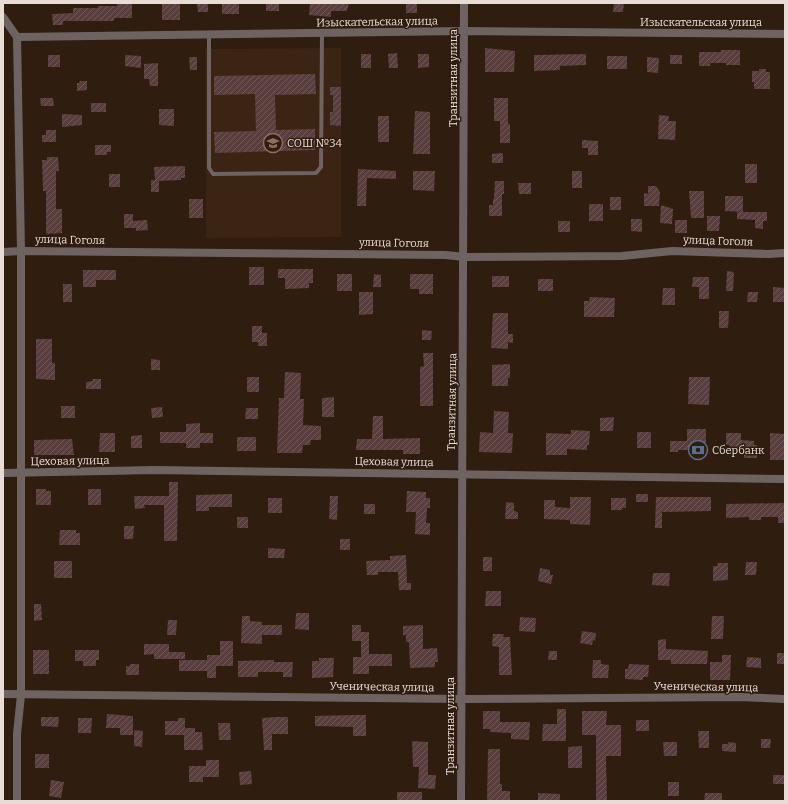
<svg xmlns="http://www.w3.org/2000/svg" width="788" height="804" font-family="Bitter,serif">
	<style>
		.built { fill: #3c2414 }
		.building { fill: url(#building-hatch) }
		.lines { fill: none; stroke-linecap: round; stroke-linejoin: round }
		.lane { stroke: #6f6362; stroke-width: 4 }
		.street { stroke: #6f6362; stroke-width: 8 }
		.labels { text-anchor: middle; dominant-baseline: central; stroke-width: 3; stroke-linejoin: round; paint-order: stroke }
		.street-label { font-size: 11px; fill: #e9dcd4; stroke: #2f1d10 }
		.poi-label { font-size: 11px; fill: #e9dcd4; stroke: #2f1d10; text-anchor: start }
	</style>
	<defs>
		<pattern id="building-hatch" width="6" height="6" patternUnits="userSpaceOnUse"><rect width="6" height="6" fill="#583e3c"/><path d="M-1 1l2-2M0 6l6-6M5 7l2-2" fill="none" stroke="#705957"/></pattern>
	</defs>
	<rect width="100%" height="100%" fill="#2f1d10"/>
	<path class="built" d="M341,48V237L206,238L205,49Z"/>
	<g class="building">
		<rect x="162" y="3" width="18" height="17"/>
		<path d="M197,3H208V12H198Z"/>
		<rect x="222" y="3" width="17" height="11"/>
		<rect x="266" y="3" width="13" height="8"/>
		<path d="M310,3H349L347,11H331V17L309,15Z"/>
		<rect x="406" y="3" width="11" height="10"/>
		<path d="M614,3H624L623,12H613Z"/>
		<path d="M117,4H132V18H114V21H63V25H53L52,14L73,13V8H98V6H117Z"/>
		<path d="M485,48L515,51L514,72H485Z"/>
		<path d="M721,50H740V65H726V63H710V66H699V52H721Z"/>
		<path d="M397,53L398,68H389L388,54Z"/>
		<rect x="361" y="54" width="10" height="14"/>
		<path d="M418,54H429V67L418,68Z"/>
		<path d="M586,54V65L560,66V70L534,71V55Z"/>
		<rect x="48" y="55" width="12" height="12"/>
		<path d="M125,55L141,56V68L125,66Z"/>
		<rect x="670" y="55" width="12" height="9"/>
		<rect x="607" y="56" width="20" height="13"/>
		<path d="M189,57H197V70H190Z"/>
		<path d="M647,57L659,58L658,73L647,72Z"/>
		<path d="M158,63V86H150L149,79H144V64Z"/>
		<path d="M759,69H766V72H770V89H754V82H752V71H759Z"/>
		<path d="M315,74L316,94L275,95L276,130L315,129V150L215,153L214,132L256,131L255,94L214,95V76Z"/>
		<path d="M79,81H87V90L77,91V83H80Z"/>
		<path d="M330,87H341V126L330,125V112H333V95H330Z"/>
		<path d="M40,98H53L54,106H41Z"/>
		<path d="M494,98H508V124H510V143H500V121H494Z"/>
		<rect x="91" y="103" width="15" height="9"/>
		<path d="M159,109H174V126L159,125Z"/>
		<path d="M415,111L430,112V154H413Z"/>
		<path d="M62,114L82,115V125L62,127Z"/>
		<path d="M659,115L669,116L668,121H676L675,140L658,139Z"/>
		<rect x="378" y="116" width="11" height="26"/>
		<path d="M46,130H56V142H42V135H46Z"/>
		<path d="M582,140L598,141V155H588V148H582Z"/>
		<path d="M95,145H111V152H107V155H95Z"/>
		<path d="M503,153V163H492V154Z"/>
		<path d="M47,157H58L59,171H56V209H62V233L46,234V191H43L42,160H47Z"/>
		<rect x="745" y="164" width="12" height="19"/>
		<path d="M185,166V178H181V180L159,181V192H151V180H155L154,167Z"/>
		<path d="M358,169L396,171V179L367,178L366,206H357Z"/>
		<path d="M413,171H435L434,191L413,190Z"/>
		<rect x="572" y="171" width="10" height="17"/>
		<rect x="109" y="174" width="11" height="13"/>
		<path d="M495,181H504V194H502V216H489V205H493V199H494Z"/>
		<path d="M518,183H531V194H519Z"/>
		<path d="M648,186H656L660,192L659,206H644V193L648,194Z"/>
		<path d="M689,191H704V218H691Z"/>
		<path d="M725,196H743V212L725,211Z"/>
		<rect x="610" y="197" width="11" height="13"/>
		<rect x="189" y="199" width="14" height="19"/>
		<rect x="589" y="204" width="14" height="17"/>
		<path d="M661,205L673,209L672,224L660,223Z"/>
		<path d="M737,212H767V221H763V229L755,228V220L737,219Z"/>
		<path d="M124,214H133V221L147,220L148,230L136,231V228H124Z"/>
		<path d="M707,216H720L719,231H707Z"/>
		<path d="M631,219H642V232L631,231Z"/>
		<rect x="675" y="220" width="12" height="13"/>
		<rect x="558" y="221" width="12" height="11"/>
		<rect x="249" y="267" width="15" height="18"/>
		<path d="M278,269H313V283H309V288L285,289V278H278Z"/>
		<path d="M83,270H116V280H96V287H83Z"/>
		<path d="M727,271L734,272L733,291H726Z"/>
		<rect x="337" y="274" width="15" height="17"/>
		<path d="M374,274L381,275V287H373Z"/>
		<path d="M410,274H433V294H419V289H410Z"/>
		<rect x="492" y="276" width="17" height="11"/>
		<path d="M693,277H709V299H699V287H692Z"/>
		<rect x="538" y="279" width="15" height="12"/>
		<rect x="63" y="284" width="9" height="18"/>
		<path d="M773,287L785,288V302H773Z"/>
		<path d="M663,288H675V305H662Z"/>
		<path d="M359,292H373V314L359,315Z"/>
		<path d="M748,292H758L757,302H747Z"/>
		<path d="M590,297L615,298L614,317H584V301H589Z"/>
		<path d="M719,311H729L728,328H719Z"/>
		<path d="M493,313H508V334H513V343L508,342V349L491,348Z"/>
		<path d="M252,326H262V333H267V346H258V342H252Z"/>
		<path d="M422,330L432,331L431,340H422Z"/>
		<path d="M36,339H52V363H55V380L36,379Z"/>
		<path d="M423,353H433V406H420V367L424,366Z"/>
		<path d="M151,359L160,360V370H151Z"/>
		<path d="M510,364V378H508V386H492V365Z"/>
		<path d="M285,372L301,373L300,399H304L303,425L321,426V440H311L310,445H303L302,453H277L279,398H284Z"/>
		<rect x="247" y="377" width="12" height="15"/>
		<path d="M689,377H710L709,405L688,404Z"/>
		<path d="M92,379H101V389H86V382L93,381Z"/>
		<path d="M334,397V417H322V398Z"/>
		<rect x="61" y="406" width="14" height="12"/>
		<path d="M162,407L163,417L152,418L151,408Z"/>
		<path d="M246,408H258V419H245Z"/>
		<path d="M494,411L509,412L508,433H513L512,453L479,452L480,432L493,433Z"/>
		<path d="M373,416H383V439L420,438V454H403V450H356L357,439H372Z"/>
		<path d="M614,417L613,431H600V418Z"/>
		<path d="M200,423V433H213V443H200V448H186V443H160V432H186V424Z"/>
		<path d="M687,429H706V450H678V452H670V441H687Z"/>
		<path d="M571,430L590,431L589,445H587V450L567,449V455H546V433L571,434Z"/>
		<rect x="637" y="432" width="14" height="16"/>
		<path d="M100,433H115V452H99Z"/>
		<path d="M726,433H741V440L754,441V445H757V458H744V450H730V445H726Z"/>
		<path d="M770,433L785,434V460H770Z"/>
		<path d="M142,435V448H131V436Z"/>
		<rect x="237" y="437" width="19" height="14"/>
		<path d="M72,439L74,455H34V440Z"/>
		<path d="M169,482H178L177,541H164V505H144L145,508L135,509L134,496H169Z"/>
		<path d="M36,489H46V491H51V505H36Z"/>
		<rect x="88" y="489" width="13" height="16"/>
		<path d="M407,491L426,492V498H430V508H427L426,523H430V535L415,534L416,512H406Z"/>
		<path d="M232,494V507H209V511H196V495Z"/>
		<rect x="636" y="494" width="12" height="8"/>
		<path d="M330,496H338L337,520L329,519Z"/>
		<path d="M570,497H591L590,525L570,524V520L544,519V500H555V507L570,508Z"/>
		<path d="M656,497H711V511L662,512V528H655Z"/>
		<rect x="268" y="498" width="14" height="15"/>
		<path d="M611,498H626V508H622V510H611Z"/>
		<path d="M506,502L514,503V511L518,512V519H505Z"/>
		<path d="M785,503V523H778V517H761V520H749V517L726,518V504Z"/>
		<rect x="364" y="504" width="11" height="10"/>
		<rect x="237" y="517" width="11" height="11"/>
		<path d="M124,526H134L133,539H124Z"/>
		<path d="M60,530H76V533H80V545H59Z"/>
		<rect x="340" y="539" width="10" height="11"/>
		<path d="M268,548L285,549L284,558H268Z"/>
		<path d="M406,555L407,583H411V590H399L398,572H378V575H367L366,561L390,560V556Z"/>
		<rect x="483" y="557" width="9" height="14"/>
		<rect x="54" y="561" width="18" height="17"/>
		<path d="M746,562H757L756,575H745Z"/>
		<path d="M717,563H728V580L713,581V566H718Z"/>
		<path d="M540,568L550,570V575H553L551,584L538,581Z"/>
		<path d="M653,573H670L669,586L652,585Z"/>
		<path d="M486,591H501V606H485Z"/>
		<path d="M34,604H41L42,620L34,621Z"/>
		<path d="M296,613H309V630L295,629Z"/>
		<path d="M242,616H250V621L262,622V625H282V635H262V644L241,643Z"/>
		<path d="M712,616H724L723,639H711Z"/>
		<path d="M520,617L536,618L535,632L519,631Z"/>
		<path d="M168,620H177L176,635H167Z"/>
		<path d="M352,625H361V632H369V654H392V666H369V674H353V657H361V641H352Z"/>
		<path d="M423,625V649L437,648L438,662H435V667L410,668L409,642H406V635H403V626Z"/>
		<path d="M582,631L596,633L595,641L593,640L592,645L580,643Z"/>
		<path d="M493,634H504L503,637H510L512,675H499V647L492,646Z"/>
		<path d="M666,639V649L708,651L707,664H671V660H658V640Z"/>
		<path d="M220,641H233V666H216V678H207V671H179V660H207V655H220Z"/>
		<path d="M144,644H169V652H185V659H154V654L144,655Z"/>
		<rect x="33" y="650" width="16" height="24"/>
		<path d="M75,650H99V660H96V666H83V661H75Z"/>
		<path d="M549,651H557V660H548Z"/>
		<rect x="777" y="653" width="8" height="11"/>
		<path d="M722,655H731L730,680H710V662H722Z"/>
		<path d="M747,657L761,658V668L746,667Z"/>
		<path d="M319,658H334L333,677L312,678V661H319Z"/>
		<path d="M274,660V662H293L292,677H283V672H258V677H238V661Z"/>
		<path d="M593,660H601V664L609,665L608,678H592Z"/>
		<path d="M130,664H139V675H126V666H130Z"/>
		<path d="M629,664L649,665L648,677H643V680L625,679V669H628Z"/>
		<path d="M557,709H566V741H542L543,724H557Z"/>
		<path d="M483,711H500V722H530L529,740L511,739V733L490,732V729H483Z"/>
		<path d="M582,711H607L606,725H621V756H606L607,801H596V735H582Z"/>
		<path d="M107,714L133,716V735H120V728H106Z"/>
		<path d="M353,715H366V736H353V727L315,726V716Z"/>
		<path d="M41,717H59L58,727L41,726Z"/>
		<path d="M276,717H288V734H272V750H264L262,718Z"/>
		<path d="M78,718H92L91,733H78Z"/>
		<path d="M178,718H185V728H195V732H202L203,750H184V735H165V721H178Z"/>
		<rect x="636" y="720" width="13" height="11"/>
		<path d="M218,723H230L231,740H219Z"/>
		<path d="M134,730L143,731L142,747L134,746Z"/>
		<path d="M698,731H709V748H699Z"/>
		<path d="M761,739H771L770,748H761Z"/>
		<path d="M412,741L428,742V775H436L435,789L418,788L419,767H413Z"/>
		<path d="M663,742H677V756H664Z"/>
		<path d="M728,742L736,743V752L722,751V744H728Z"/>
		<path d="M582,746V768H568V747Z"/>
		<path d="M488,749H500V784H502V791H510V801H487Z"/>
		<rect x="35" y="754" width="14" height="14"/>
		<path d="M206,760H219V777H203V782H189V766H206Z"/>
		<path d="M251,771L252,784L240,785L239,772Z"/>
		<rect x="773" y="775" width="12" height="9"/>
		<path d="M51,780L64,782L61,798L49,796Z"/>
		<rect x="668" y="782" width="11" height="14"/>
		<rect x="397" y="792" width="25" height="9"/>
		<path d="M538,793L560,794V801H538Z"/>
		<path d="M705,793H722V801H704Z"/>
	</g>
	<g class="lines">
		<path class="lane" d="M209,35V168L213,174L316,173L321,167L322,34"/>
		<g class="street">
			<path d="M3,17L17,37L21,251V695L17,734V801"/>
			<path d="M17,37L464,31L785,34"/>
			<path d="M3,252L21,251L446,255L464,257L622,256L672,251L768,254L785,253"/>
			<path d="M3,473L155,470L785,479"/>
			<path d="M3,694L462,699L739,697L785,699"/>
			<path d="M461,801L464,3"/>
		</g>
	</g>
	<defs>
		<symbol id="school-ring" viewBox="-11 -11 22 22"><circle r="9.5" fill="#2f1d10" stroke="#8d6e63" stroke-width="1.5"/><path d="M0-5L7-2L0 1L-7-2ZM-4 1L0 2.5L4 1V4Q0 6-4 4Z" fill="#8d6e63"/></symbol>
		<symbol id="bank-ring" viewBox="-11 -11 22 22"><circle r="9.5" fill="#2f1d10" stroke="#5c6f8a" stroke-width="1.5"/><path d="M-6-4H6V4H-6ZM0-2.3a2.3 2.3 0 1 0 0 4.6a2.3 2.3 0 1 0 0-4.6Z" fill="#5c6f8a"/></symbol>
	</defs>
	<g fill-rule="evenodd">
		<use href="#school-ring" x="262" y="132" width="22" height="22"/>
		<use href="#bank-ring" x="687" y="439" width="22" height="22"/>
	</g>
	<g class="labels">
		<g class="street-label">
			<text transform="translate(377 22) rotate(-1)">Изыскательская улица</text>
			<text x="701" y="22">Изыскательская улица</text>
			<text transform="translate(453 78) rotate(-90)">Транзитная улица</text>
			<text transform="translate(70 240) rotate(1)">улица Гоголя</text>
			<text transform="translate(718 241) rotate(2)">улица Гоголя</text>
			<text transform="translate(394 243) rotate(1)">улица Гоголя</text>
			<text transform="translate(452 402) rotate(-89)">Транзитная улица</text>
			<text transform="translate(70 461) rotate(-1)">Цеховая улица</text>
			<text transform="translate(394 462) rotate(1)">Цеховая улица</text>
			<text transform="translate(382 687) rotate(1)">Ученическая улица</text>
			<text transform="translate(706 687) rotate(1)">Ученическая улица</text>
			<text transform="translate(450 726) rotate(-90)">Транзитная улица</text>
		</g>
		<g class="poi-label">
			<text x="287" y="143">СОШ №34</text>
			<text x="712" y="450">Сбербанк</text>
		</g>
	</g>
	<rect width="788" height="804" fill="none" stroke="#e9dcd4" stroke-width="8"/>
</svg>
